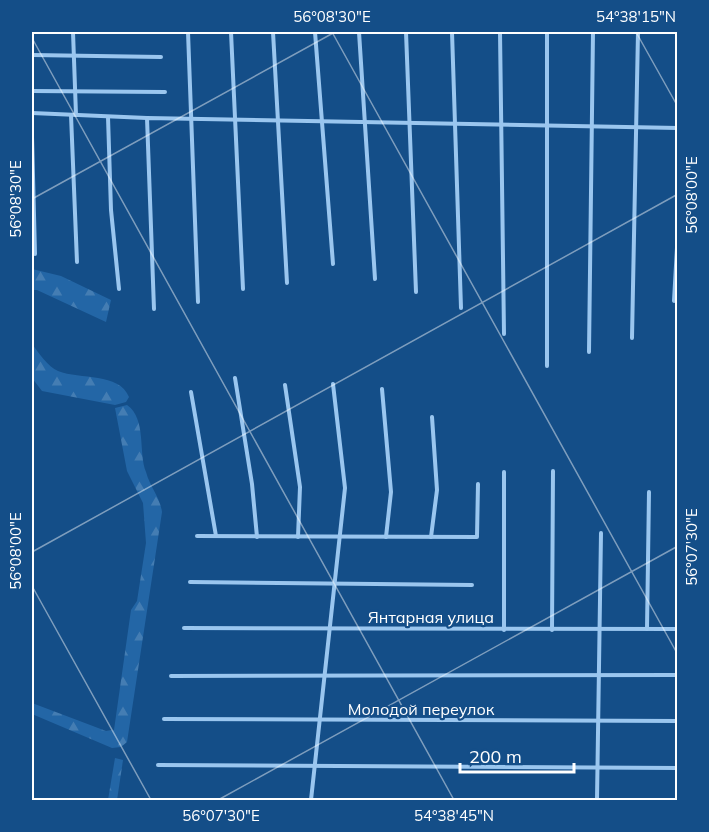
<svg xmlns="http://www.w3.org/2000/svg" width="709" height="832" font-family="Mulish,sans-serif">
	<style>
		.forest { fill: url(#forest-firs) }
		.lines { fill: none; stroke-linecap: round; stroke-linejoin: round }
		.street { stroke: #9ac6ef; stroke-width: 4 }
		.ticks { fill: none; stroke: #fff; stroke-width: 1.5; stroke-opacity: 0.45 }
		.labels { text-anchor: middle; dominant-baseline: central; stroke-width: 4.5; stroke-linejoin: round; paint-order: stroke }
		.street-label { font-size: 16px; fill: #fff; stroke: #144e88 }
		.neatline { fill: none; stroke: #fff; stroke-width: 2 }
		.ticks-label { font-size: 15px; text-anchor: middle; fill: #fff }
	</style>
	<defs>
		<pattern id="forest-firs" width="22" height="20" patternUnits="userSpaceOnUse" patternTransform="scale(1.5)"><rect width="22" height="20" fill="#2366a6"/><path d="M5 1l3.5 6h-7zM16 11l3.5 6h-7z" fill="#447db3"/></pattern>
	</defs>
	<rect width="100%" height="100%" fill="#144e88"/>
	<g class="forest">
		<path d="M32,269L61,276L111,300L106,322L37,290H32Z"/>
		<path d="M32,344C38,352 48,367 58,371C80,380 119,372 129,397L126,402L115,405L42,391L32,378Z"/>
		<path d="M127,405C147,419 138,453 146,472C150,487 160,497 162,512L127,742L121,747L112,748L32,714V703L106,731L114,730L131,610L137,601L146,543L143,503L127,471L115,408Z"/>
		<path d="M115,758L123,760L117,800H108Z"/>
	</g>
	<g class="lines">
		<g class="street">
			<path d="M73,32L76,115"/>
			<path d="M188,32L198,302"/>
			<path d="M231,32L243,289"/>
			<path d="M273,32L287,283"/>
			<path d="M315,32L333,264"/>
			<path d="M359,32L375,279"/>
			<path d="M406,32L416,292"/>
			<path d="M452,32L461,308"/>
			<path d="M500,32L504,334"/>
			<path d="M547,32V366"/>
			<path d="M32,55L161,57"/>
			<path d="M32,91L165,92"/>
			<path d="M32,113L147,118"/>
			<path d="M71,115L77,262"/>
			<path d="M108,117L111,210L119,289"/>
			<path d="M32,137L35,254"/>
			<path d="M674,301L678,230"/>
			<path d="M154,309L147,118L678,128"/>
			<path d="M632,338L638,32"/>
			<path d="M589,352L593,32"/>
			<path d="M235,378L252,484L257,537"/>
			<path d="M285,385L300,487L298,537"/>
			<path d="M382,389L391,492L386,537"/>
			<path d="M191,392L216,536"/>
			<path d="M197,536L477,537L478,484"/>
			<path d="M431,537L437,490L432,417"/>
			<path d="M190,582L472,585"/>
			<path d="M184,628L678,629"/>
			<path d="M647,629L649,492"/>
			<path d="M504,630V472"/>
			<path d="M552,630L553,471"/>
			<path d="M171,676L678,675"/>
			<path d="M164,719L678,721"/>
			<path d="M158,765L678,768"/>
			<path d="M311,800L345,488L333,384"/>
			<path d="M597,800L601,533"/>
		</g>
	</g>
	<path class="ticks" d="M332,32L678,655M636,32L678,107M32,38L454,800M32,199L335,32M32,552L678,194M32,586L151,800M218,800L678,546"/>
	<g class="labels">
		<g class="street-label">
			<text x="431" y="617">Янтарная улица</text>
			<text x="421" y="709">Молодой переулок</text>
		</g>
	</g>
	<rect width="709" height="832" fill="none" stroke="#144e88" stroke-width="66"/>
	<path d="M460 763v9h114v-9" fill="none" stroke="#ffffff" stroke-width="3"/>
	<text x="469" y="763" font-size="18" fill="#ffffff" stroke="#144e88" stroke-width="4.5" paint-order="stroke">200 m</text>
	<rect x="33" y="33" width="643" height="766" class="neatline"/>
	<g class="ticks-label">
		<text x="332" y="22">56°08'30"E</text>
		<text x="636" y="22">54°38'15"N</text>
		<text transform="translate(692 195) rotate(-90)" y="5">56°08'00"E</text>
		<text transform="translate(16 199) rotate(-90)" y="5">56°08'30"E</text>
		<text transform="translate(692 547) rotate(-90)" y="5">56°07'30"E</text>
		<text transform="translate(16 551) rotate(-90)" y="5">56°08'00"E</text>
		<text x="221" y="821">56°07'30"E</text>
		<text x="454" y="821">54°38'45"N</text>
	</g>
</svg>
